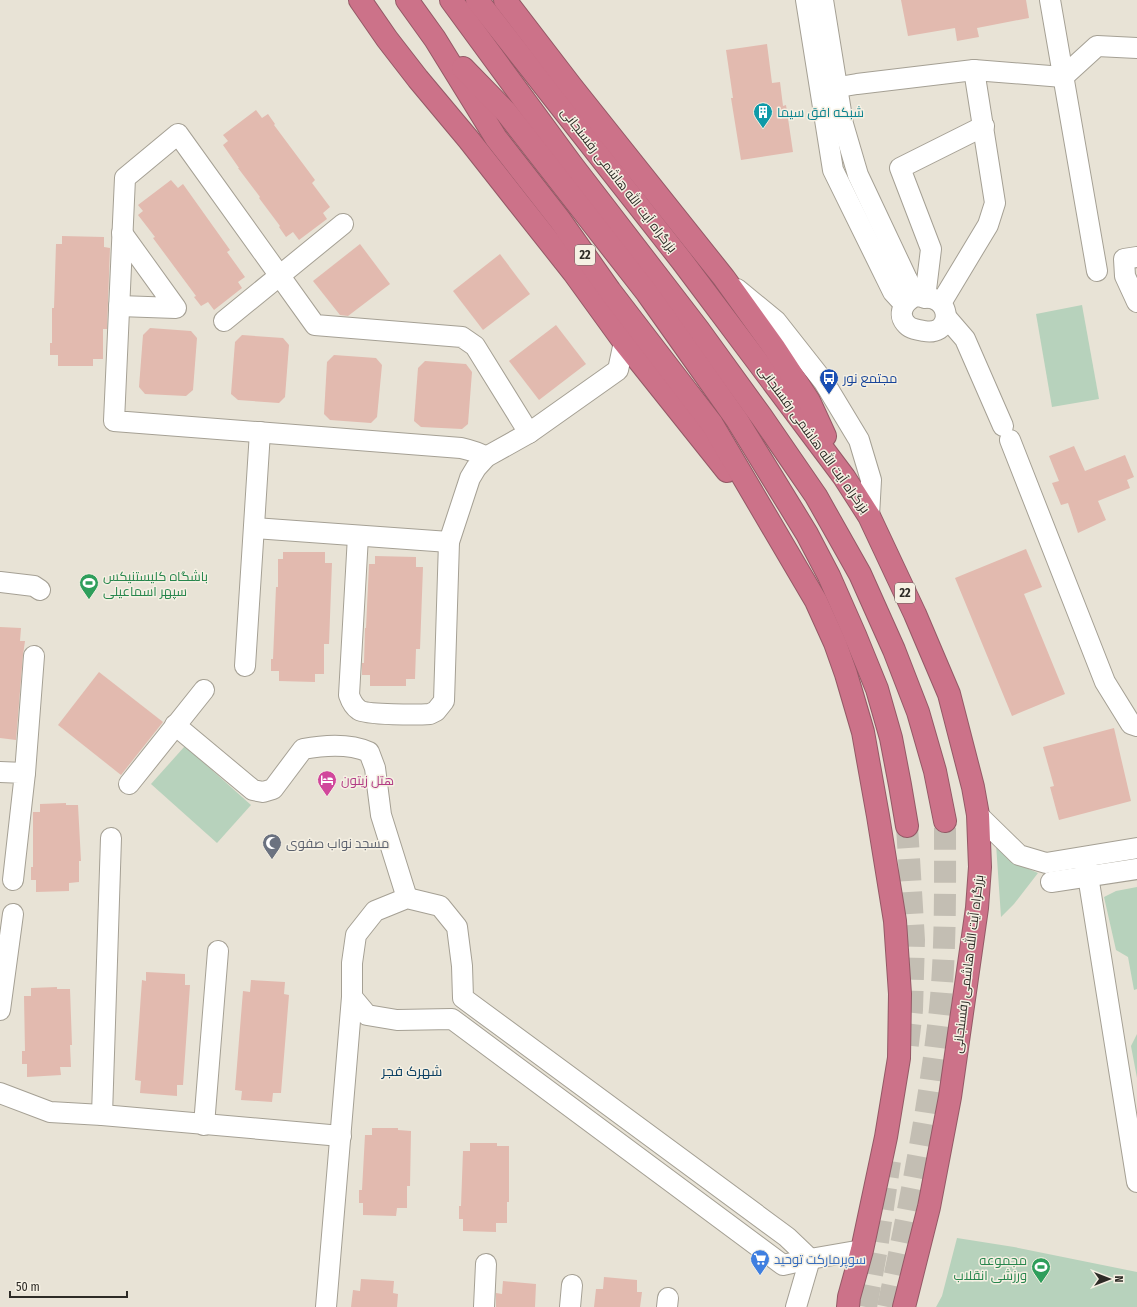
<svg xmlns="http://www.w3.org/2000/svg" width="1137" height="1307" font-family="'Fira Sans Condensed',Cairo,sans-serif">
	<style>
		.green { fill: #b7d2bc }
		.building { fill: #e2baaf }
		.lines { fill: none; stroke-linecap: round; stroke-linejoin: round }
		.highway-tunnel { stroke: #c3beb3; stroke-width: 22; stroke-dasharray: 22 11; stroke-linecap: butt }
		.minor-casing { stroke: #a5a094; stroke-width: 22 }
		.highway-casing { stroke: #945966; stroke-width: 24 }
		.minor { stroke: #fff; stroke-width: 20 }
		.highway { stroke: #cc7289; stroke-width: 22 }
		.labels { text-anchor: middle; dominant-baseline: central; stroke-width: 3; stroke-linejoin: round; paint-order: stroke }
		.shield { fill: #f5f0e3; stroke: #69665f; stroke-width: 1 }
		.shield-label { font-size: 12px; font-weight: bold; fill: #2d2b26 }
		.culture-label { font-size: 13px; fill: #0d838f; stroke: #f5f0e3; text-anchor: start }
		.street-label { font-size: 13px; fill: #2d2b26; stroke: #f5f0e3 }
		.transit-label { font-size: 13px; fill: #164399; stroke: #f5f0e3; text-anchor: start }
		.leisure-label { font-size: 13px; fill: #27864d; stroke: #f5f0e3; text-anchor: start }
		.hotel-label { font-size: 13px; fill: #b23c85; stroke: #f5f0e3; text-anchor: start }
		.worship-label { font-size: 13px; fill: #5b616d; stroke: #f5f0e3; text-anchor: start }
		.shop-label { font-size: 13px; fill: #366cbe; stroke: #f5f0e3; text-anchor: start }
		.neighbourhood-label { font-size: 14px; fill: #0c4063; stroke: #f5f0e3 }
	</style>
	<rect width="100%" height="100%" fill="#e8e3d6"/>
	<g class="green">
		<path d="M1082,305L1099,399L1052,407L1036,314Z"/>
		<path d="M185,746L251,805L217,843L151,784Z"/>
		<path d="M996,844L1017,864L1038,873L1014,904L1001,917Z"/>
		<path d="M1137,887V989L1134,990L1128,957L1116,950L1104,897L1116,891Z"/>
		<path d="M1137,1034V1078L1131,1046Z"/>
		<path d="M957,1238L1014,1247L1137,1272V1307H936L942,1296Z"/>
	</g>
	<g class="building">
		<path d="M901,0H1026L1029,18L977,28L979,37L957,41L955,28L908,36Z"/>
		<path d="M767,44L772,83L780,82L783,106L786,105L793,152L741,160L731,98H733L726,50Z"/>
		<path d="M256,110L262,118L268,114L275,124L274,125L315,180L312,183L330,207L323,213L327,219L299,240L293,232L286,237L279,227L280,226L259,198L260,197L238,168H239L223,145L228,141L223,135Z"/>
		<path d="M171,180L178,188L183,184L230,250L227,252L245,277L238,282L242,288L214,310L208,302L201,306L194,297L196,296L153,238L155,237L138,215L143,211L138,205Z"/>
		<path d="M62,236L104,237V247L110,248L107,329H103V359H93V366H58V355H50V343H52V308H54L56,244H62Z"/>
		<path d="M360,244L390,284L348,316L340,315L313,281Z"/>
		<path d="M500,254L530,294L483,330L453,291Z"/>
		<path d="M556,325L586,364L539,400L509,361Z"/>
		<path d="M150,328L191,331L197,338L193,390L186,396L145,394L139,387L143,335Z"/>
		<path d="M242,335L283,338L289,345L285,397L279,403L238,400L231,394L235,342Z"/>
		<path d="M334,355L376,358L382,365L377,417L371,423L330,420L324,414L327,362Z"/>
		<path d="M425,361L466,364L472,372L468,424L462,429L421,427L414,421L418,368Z"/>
		<path d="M1074,446L1085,471L1125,455L1134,477L1127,480L1130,488L1098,501L1106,520L1078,533L1068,503L1061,505L1052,483L1059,481L1049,456Z"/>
		<path d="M1026,549L1042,587L1024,594L1065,694L1012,716L955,578Z"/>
		<path d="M283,552H325V563H332L329,644H324V674H315V682L279,681V671H271V659H273L276,587H278V559H283Z"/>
		<path d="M375,556L416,557V567H423L420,649H416L415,679H406V686H370V675H362V663H364L365,628H366L369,564H375Z"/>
		<path d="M0,627L21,628L20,641H25L23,655L16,740L0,738Z"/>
		<path d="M99,672L163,722L121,775L58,725Z"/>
		<path d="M1114,728L1131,801L1059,820L1050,787L1054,786L1043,747Z"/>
		<path d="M66,803V805H78L81,861H79V882L69,883V891L36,892V880H31V867H33V812H40V804Z"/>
		<path d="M146,972L185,974V985H190L183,1085H177V1096L140,1093L141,1081L135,1080L142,980L146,981Z"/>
		<path d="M251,980L285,982L284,994L289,995L281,1093H273L272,1102L241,1100L242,1091L235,1090L243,991L250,992Z"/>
		<path d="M57,987V989H70L72,1045H70L71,1067H60L61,1075L27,1077V1064H22V1051H25L24,996H31V988Z"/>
		<path d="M372,1128H398V1130L411,1131L410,1186H407V1208H397L396,1216L363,1215V1203H359V1190H362L365,1135H372Z"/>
		<path d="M470,1143H497V1146H509V1202H507V1223H496V1232L463,1231V1219H459V1206H461L463,1151H470Z"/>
		<path d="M604,1277L637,1280V1292H642L640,1307H594L596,1289H603Z"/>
		<path d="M361,1279L394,1281L393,1293L398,1294L397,1307H351L353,1290L360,1291Z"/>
		<path d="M503,1281L536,1284L535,1307H496V1293L502,1294Z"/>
	</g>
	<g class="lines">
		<g class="highway-tunnel">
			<path d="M907,826L914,940L912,1010L907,1052"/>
			<path d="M866,1307L877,1248L890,1161"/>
			<path d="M888,1307C909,1208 929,1109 940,1009C946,947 945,884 945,821"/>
		</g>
		<defs>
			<g id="minor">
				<path d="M806,0L833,170L893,292L904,304"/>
				<path d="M823,0L843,124L858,175L907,279L916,296"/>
				<path d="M1050,0L1097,271"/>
				<path d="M821,90L857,84L974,70L1063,77L1097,46L1137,48"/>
				<path d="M1137,257L1124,259L1125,276L1137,302"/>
				<path d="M737,289L776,321L824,382L859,440L871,480L869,516"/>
				<path d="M916,296C922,297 929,297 934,299C947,304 950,321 939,329C934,332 929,332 924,331C918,330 911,329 907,325C896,314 904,301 916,296Z"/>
				<path d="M925,298L931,249L900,168L984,126"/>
				<path d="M941,303L988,225L995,203L974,70"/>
				<path d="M119,306L176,308L122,233"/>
				<path d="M946,317L965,339L1003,426"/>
				<path d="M224,321L343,224"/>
				<path d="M1010,440L1105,682L1131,724L1137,726"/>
				<path d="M486,457C478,452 470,450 461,448L114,421L125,178L178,134L315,325L462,337L475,346L529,433"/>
				<path d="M254,528L449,542"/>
				<path d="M358,536L349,695C351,701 353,706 359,710C367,715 418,715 430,714L436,711L444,701L449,542L470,478L476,468L486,457L529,433L618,370L624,342"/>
				<path d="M0,582L34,586L40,590"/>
				<path d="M245,666L260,432"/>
				<path d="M175,725L253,790L263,792L273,789L303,749C324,745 349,743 369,752L375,768L381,815L407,898"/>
				<path d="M0,772L25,773L13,880"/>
				<path d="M25,773L34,656"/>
				<path d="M129,784L204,690"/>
				<path d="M978,815L1019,855L1046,863L1137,848"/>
				<path d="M1085,857L1137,1182"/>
				<path d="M1051,882L1137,869"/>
				<path d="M352,997L367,1015L397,1020L452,1019L783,1265L810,1259L862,1250"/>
				<path d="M0,1010L13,914"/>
				<path d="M0,1093L50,1112L102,1115L341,1136"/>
				<path d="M102,1115L111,838"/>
				<path d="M204,1125L218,951"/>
				<path d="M326,1307L352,997V963L356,935L375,911L407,898L440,906L457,927L462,966L463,998L787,1237L810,1259"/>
				<path d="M484,1307L486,1264"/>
				<path d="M570,1307L572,1285"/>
				<path d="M667,1307L668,1298"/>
				<path d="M796,1307L810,1259"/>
			</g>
			<g id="highway">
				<path d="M360,0L387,39L418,79L469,140L517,201L574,273L624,342L727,471"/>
				<path d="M407,0L435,39L496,138L560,220L610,291L712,424L816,601L835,643L846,674L863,732L878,816L895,921L900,994L899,1058L886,1137L862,1250L849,1297L848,1307"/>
				<path d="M451,0L572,165L698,329L761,416L816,496L860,574L894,650L918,712L935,771L945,821"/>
				<path d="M477,0L682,261L844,477L869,516L915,614L949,694L973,787L978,815L980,867L977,908L950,1097L929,1207L904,1307"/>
				<path d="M505,0L571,86L724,278L775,349L809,401L825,436"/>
				<path d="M463,68L506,112L647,293L737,420L807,534L829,576L855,635L877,689L891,738L900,785L907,826"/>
			</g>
		</defs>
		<use href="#minor" class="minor-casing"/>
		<use href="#highway" class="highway-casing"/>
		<use href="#minor" class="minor"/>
		<use href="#highway" class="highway"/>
	</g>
	<defs>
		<symbol id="building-pin" viewBox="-11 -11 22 30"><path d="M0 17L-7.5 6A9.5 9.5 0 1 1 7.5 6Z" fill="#0f9aa8" stroke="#f5f0e3"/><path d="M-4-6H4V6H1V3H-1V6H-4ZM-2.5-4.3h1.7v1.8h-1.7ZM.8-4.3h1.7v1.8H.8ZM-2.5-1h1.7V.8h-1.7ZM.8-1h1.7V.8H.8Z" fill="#fff"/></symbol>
		<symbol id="bus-pin" viewBox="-11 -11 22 30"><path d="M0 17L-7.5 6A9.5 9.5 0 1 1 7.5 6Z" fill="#1a4fb4" stroke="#f5f0e3"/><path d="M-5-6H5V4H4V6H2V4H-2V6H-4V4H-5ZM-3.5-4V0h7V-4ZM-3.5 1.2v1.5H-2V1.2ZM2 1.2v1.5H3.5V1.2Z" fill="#fff"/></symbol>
		<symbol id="stadium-pin" viewBox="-11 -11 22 30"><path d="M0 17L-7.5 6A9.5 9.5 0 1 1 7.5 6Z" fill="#2e9e5b" stroke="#f5f0e3"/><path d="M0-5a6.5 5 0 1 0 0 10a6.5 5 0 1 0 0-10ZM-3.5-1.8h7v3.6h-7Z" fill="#fff"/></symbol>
		<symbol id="hotel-pin" viewBox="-11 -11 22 30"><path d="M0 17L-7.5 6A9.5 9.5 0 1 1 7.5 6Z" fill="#d1479c" stroke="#f5f0e3"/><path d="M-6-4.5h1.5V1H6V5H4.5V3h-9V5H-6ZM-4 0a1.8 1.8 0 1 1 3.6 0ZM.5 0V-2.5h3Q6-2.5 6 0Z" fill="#fff"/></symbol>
		<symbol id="mosque-pin" viewBox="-11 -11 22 30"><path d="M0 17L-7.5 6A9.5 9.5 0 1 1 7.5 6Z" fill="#6b7280" stroke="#f5f0e3"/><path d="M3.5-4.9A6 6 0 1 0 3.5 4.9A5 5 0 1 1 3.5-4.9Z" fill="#fff"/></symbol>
		<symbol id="supermarket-pin" viewBox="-11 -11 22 30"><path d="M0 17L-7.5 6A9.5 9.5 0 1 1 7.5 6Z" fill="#3f7fe0" stroke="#f5f0e3"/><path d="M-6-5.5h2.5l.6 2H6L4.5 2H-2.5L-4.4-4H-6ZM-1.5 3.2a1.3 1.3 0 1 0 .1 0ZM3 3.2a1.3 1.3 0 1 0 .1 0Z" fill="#fff"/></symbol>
	</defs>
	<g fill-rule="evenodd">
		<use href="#building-pin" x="752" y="101" width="22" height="30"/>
		<use href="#bus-pin" x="818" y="367" width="22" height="30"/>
		<use href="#stadium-pin" x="78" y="572" width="22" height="30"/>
		<use href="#hotel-pin" x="316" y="769" width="22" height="30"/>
		<use href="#mosque-pin" x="261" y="832" width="22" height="30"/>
		<use href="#supermarket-pin" x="749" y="1248" width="22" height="30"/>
		<use href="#stadium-pin" x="1030" y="1256" width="22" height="30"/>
	</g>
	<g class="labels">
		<g class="shield">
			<rect x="575" y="245" width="20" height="20" rx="3"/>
			<rect x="895" y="583" width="20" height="20" rx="3"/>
		</g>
		<g class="shield-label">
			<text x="585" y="255">22</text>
			<text x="905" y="593">22</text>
		</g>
		<g class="culture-label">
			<text x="777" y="112">شبکه افق سیما</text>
		</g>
		<g class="street-label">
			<text transform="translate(619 180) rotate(52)">بزرگراه آیت الله هاشمی رفسنجانی</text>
			<text transform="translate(814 439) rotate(54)">بزرگراه آیت الله هاشمی رفسنجانی</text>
			<text transform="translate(968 964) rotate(-83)">بزرگراه آیت الله هاشمی رفسنجانی</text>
		</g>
		<g class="transit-label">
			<text x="843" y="378">مجتمع نور</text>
		</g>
		<g class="leisure-label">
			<text x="103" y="576">باشگاه کلیستنیکس<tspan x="103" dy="15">سپهر اسماعیلی</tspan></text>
			<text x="1027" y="1260" text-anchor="end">مجموعه<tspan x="1027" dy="15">ورزشی انقلاب</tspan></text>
		</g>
		<g class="hotel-label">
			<text x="341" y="780">هتل زیتون</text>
		</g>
		<g class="worship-label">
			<text x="286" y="843">مسجد نواب صفوی</text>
		</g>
		<g class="shop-label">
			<text x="774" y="1259">سوپرمارکت توحید</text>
		</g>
		<g class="neighbourhood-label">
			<text x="412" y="1071">شهرک فجر</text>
		</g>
	</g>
	<g transform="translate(1109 1279) rotate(90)" stroke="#f5f0e3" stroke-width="3" paint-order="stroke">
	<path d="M0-3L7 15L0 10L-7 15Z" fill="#2d2b26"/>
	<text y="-6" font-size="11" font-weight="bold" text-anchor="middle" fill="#2d2b26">N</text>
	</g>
	<path d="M10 1291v6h117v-6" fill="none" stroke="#2d2b26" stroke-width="2"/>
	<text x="16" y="1291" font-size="12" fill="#2d2b26" stroke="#f5f0e3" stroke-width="3" paint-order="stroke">50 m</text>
</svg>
